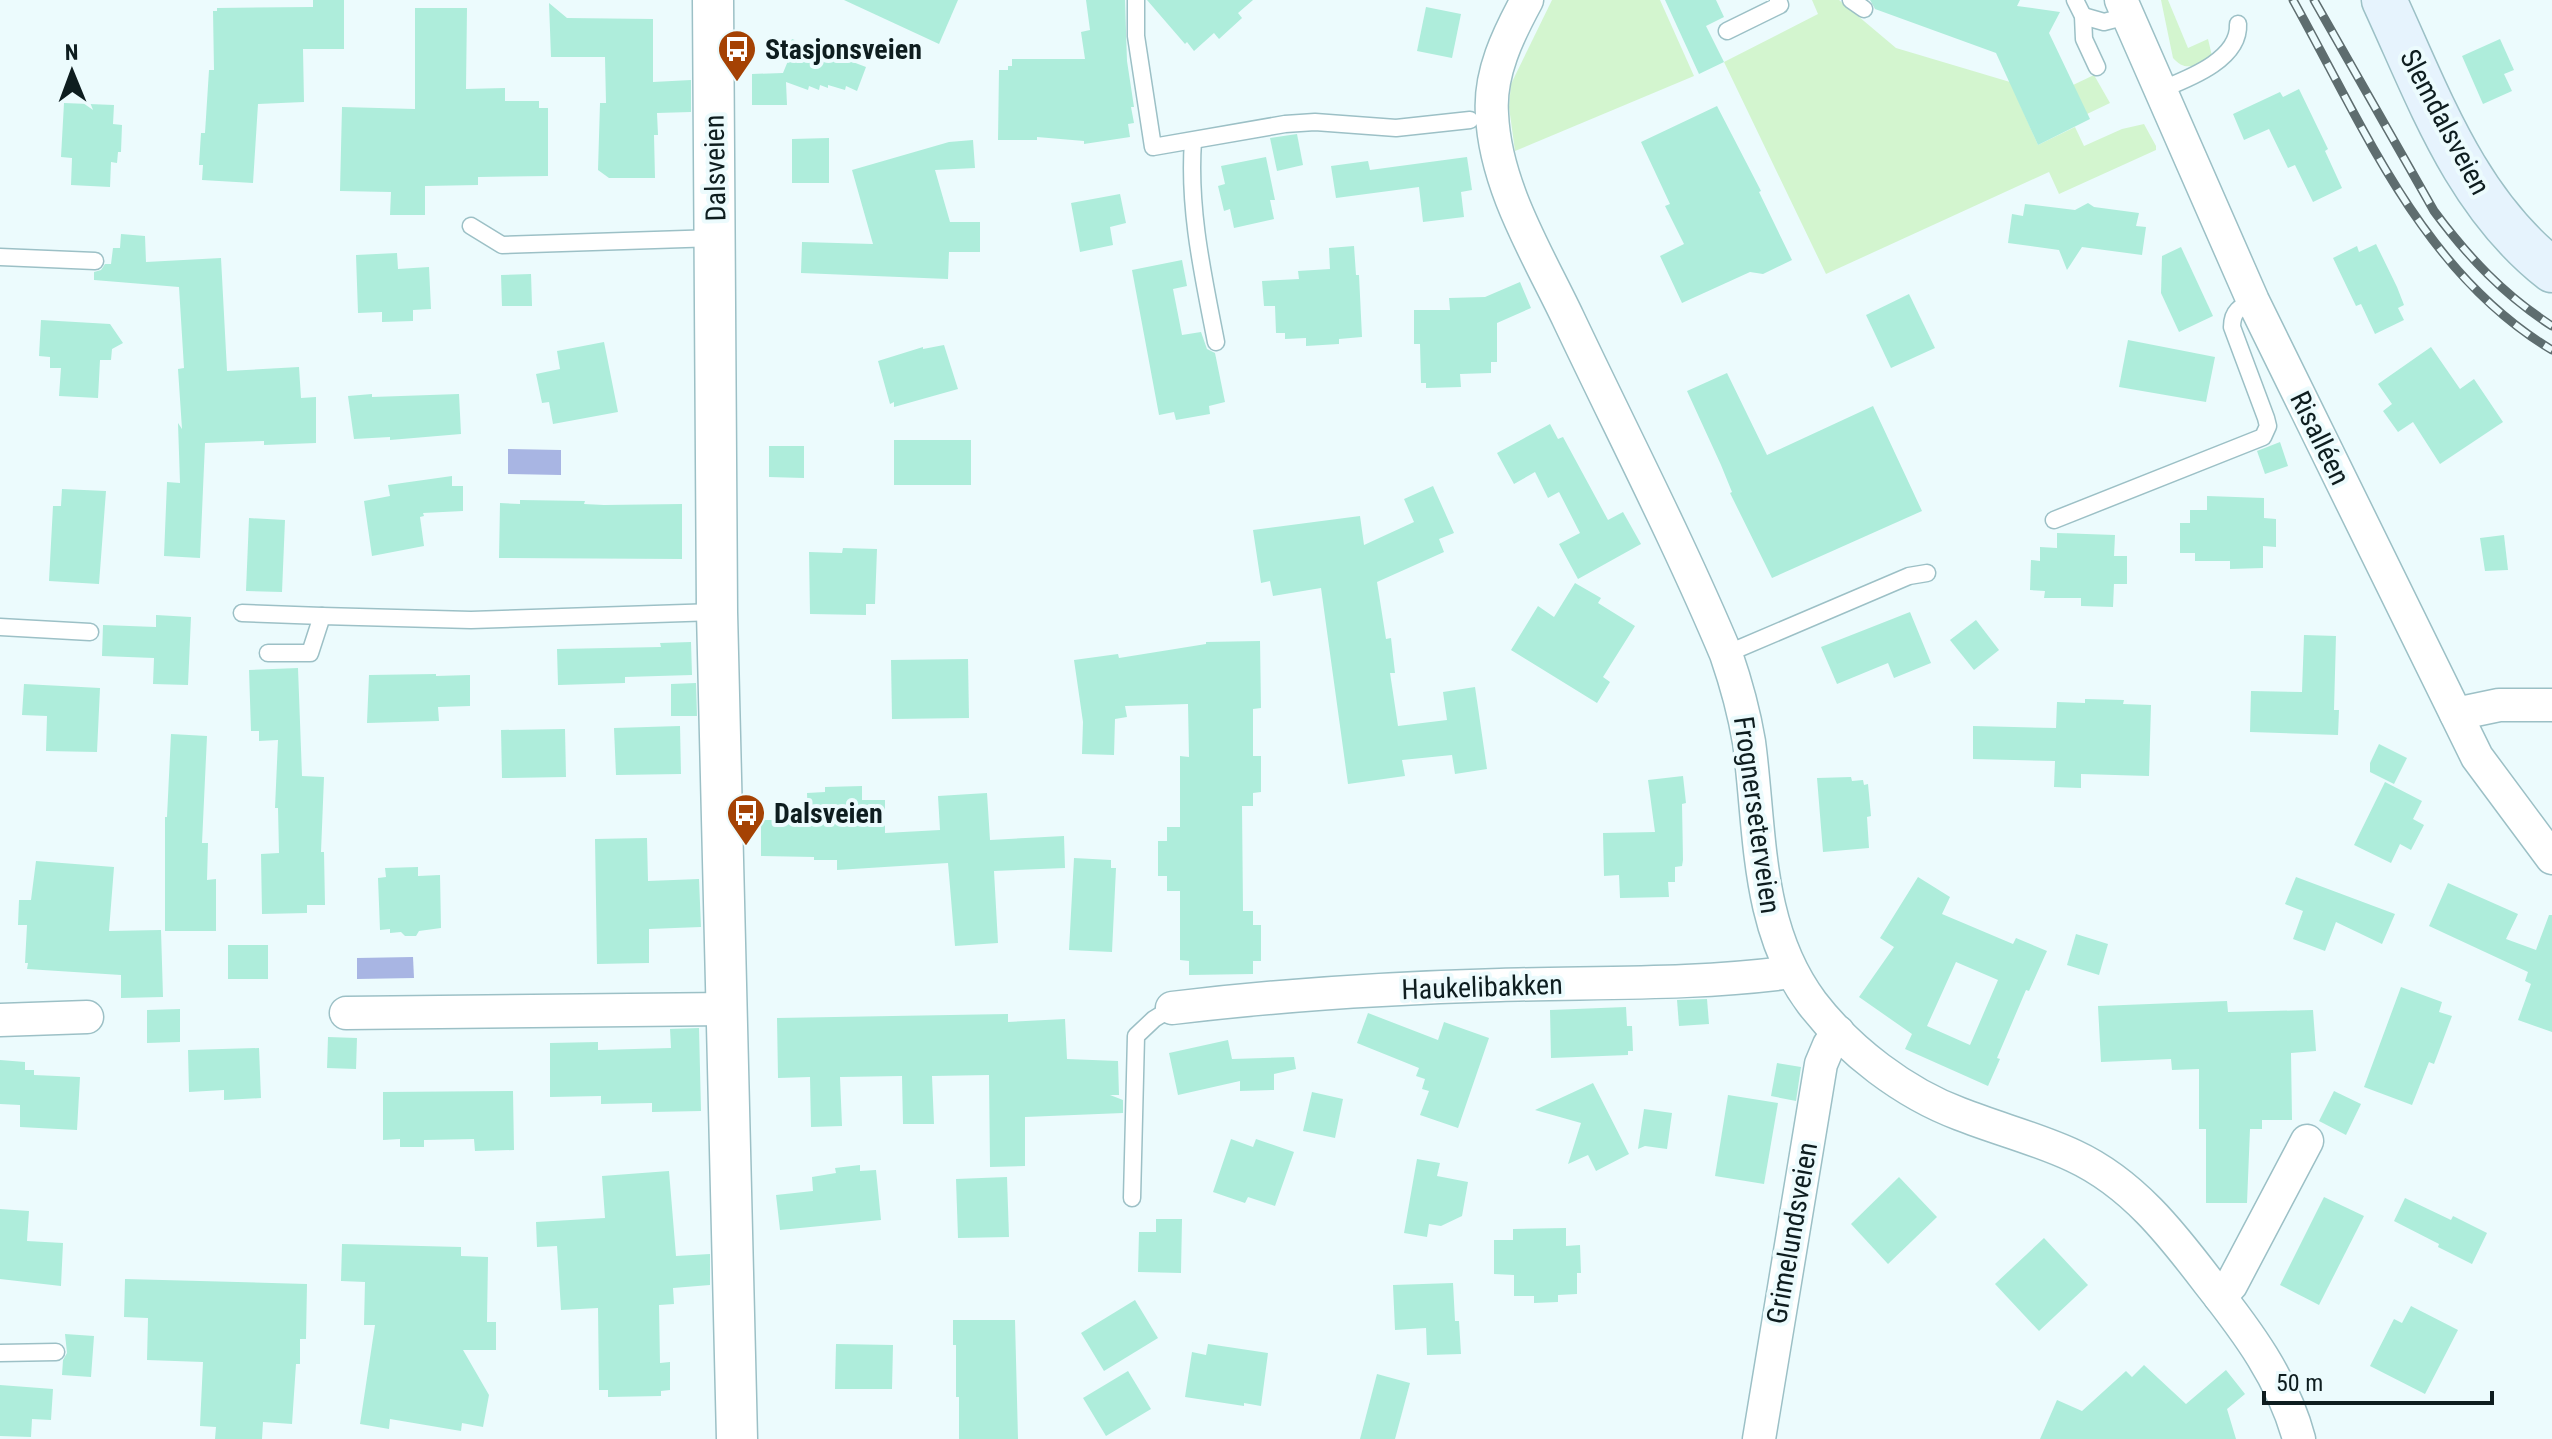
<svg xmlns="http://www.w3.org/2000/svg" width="2552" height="1439" font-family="'Roboto Condensed',sans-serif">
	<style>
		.green { fill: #d3f5cf }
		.water { fill: #a8b5e3 }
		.building { fill: #aeeddb; fill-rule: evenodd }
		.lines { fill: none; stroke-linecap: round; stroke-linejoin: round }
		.service-casing { stroke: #9cc0c6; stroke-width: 19 }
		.minor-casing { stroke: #9cc0c6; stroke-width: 35 }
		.tertiary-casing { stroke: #9cc0c6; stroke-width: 43 }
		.secondary-casing { stroke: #9cc0c6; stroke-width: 47 }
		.service { stroke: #fff; stroke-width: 16 }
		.minor { stroke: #fff; stroke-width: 32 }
		.tertiary { stroke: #fff; stroke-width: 40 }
		.secondary { stroke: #e6f3fd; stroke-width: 44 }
		.rail-casing { stroke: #5e6d6f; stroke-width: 9 }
		.rail { stroke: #ecfbfd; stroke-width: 6; stroke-dasharray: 18; stroke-linecap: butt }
		.labels { text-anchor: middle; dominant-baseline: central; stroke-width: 8; stroke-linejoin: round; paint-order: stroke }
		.poi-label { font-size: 28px; font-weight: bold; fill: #0e1d1f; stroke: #ecfbfd; text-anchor: start }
		.street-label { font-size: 28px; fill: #0e1d1f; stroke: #ecfbfd }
	</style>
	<rect width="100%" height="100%" fill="#ecfbfd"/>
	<g class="green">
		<path d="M1552,0H1660L1694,76L1515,151L1509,107L1511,84Z"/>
		<path d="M1812,0H1839L1896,48L2010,82L2038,145L2075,127L2084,146L2122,129L2144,124L2156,146V150L2059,194L2049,172L1826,274L1724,62L1818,14Z"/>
		<path d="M2161,0H2168L2188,48L2208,39L2212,56C2197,65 2186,73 2173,58Z"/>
		<path d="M2094,75L2110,103L2087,114L2073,85Z"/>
	</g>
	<g class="water">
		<path d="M508,449L561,450V475L508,474Z"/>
		<path d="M413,957L414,978L357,979V958Z"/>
	</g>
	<g class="building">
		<path d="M313,0H344V49H303L304,102L258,104L253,183L202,180L203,165H199L201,133H205L209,70H214L213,11H217V8L313,7Z"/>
		<path d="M844,0H958L939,44Z"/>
		<path d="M1086,0H1125L1127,61L1134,107H1131L1134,123L1128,124L1130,137L1084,144V141L1037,137V140H998L999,70H1008V66H1012V59H1085L1081,32L1090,30Z"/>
		<path d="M1147,0H1253L1238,13L1242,18L1219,39L1214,33L1194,51L1187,42L1185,44Z"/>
		<path d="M1665,0H1716L1724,17L1706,26L1724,62L1699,74Z"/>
		<path d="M1870,0H2020L2017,6L2060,12L2049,33L2090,119L2038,145L1996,53L1875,9Z"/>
		<path d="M549,3L567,18L653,19V82L691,80V112L657,113L658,135H654L655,178H609L598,170L600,103H606L605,57H551Z"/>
		<path d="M1426,7L1461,14L1452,58L1417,51Z"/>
		<path d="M415,8H467L466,89L505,88V101H539V108H548V176L478,177V185L425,186V215H390L391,192L340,191L342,107L415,109Z"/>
		<path d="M792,39L866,67L857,91L846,86L845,90L828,85V88L820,85L819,90L809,86L808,90L786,82L787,105H752V74L783,73L790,56L785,54Z"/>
		<path d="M2500,39L2514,70L2504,74L2512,91L2483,104L2462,56Z"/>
		<path d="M2299,89L2328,149L2325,151L2342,188L2313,202L2295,165L2288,168L2269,129L2244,140L2233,114L2280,92L2283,97Z"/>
		<path d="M64,103L114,105L113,124L122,125L121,152H118L117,163L111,162L110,187L71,185L72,158L61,157Z"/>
		<path d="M1717,106L1761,191L1759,192L1792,260L1763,274L1750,272L1682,303L1660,256L1684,244L1665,206L1670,204L1641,142Z"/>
		<path d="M1297,134L1303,165L1277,171L1270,138Z"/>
		<path d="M829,138V183H792V139Z"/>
		<path d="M973,140L975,168L935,170L950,222H980V252H949L948,279L801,273L802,242L873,244L852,170L949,142Z"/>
		<path d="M1266,157L1275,200H1270L1274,219L1234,228L1230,209L1224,211L1218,186L1225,184L1221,166Z"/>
		<path d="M1467,157L1472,190L1461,192L1464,217L1423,222L1419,187L1336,198L1331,166L1368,161L1370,170Z"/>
		<path d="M1120,194L1126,223L1110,227L1113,245L1080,252L1071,203Z"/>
		<path d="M2088,203L2094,207L2139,213L2136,226L2146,227L2142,255L2082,247L2067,270L2059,250L2008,243L2012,214L2023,216L2025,204L2075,210Z"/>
		<path d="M121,234L145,236L146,262L221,258L227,371L299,367L301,398L316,397V443L264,445V441L205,443L200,558L164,556L167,482L180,483L178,423L182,429L178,369L184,368L179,287L94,280V272L101,270L105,264H111L113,248H120Z"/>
		<path d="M2376,244L2397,287L2404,305L2398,308L2404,320L2375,334L2361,304L2356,306L2333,258L2357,246L2359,252Z"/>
		<path d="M1354,246L1356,275H1359L1362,337L1339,339V344L1306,346V338L1285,339V333H1276L1275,306H1264L1262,281L1299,279L1298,271L1330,269L1329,248Z"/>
		<path d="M2181,247L2213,316L2179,332L2161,293L2162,256Z"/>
		<path d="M397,253L398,269L429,267L431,309L413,310V321L382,322V312L358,313L356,255Z"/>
		<path d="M1182,260L1187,286L1173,289L1182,335L1201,332L1207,349L1215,353L1225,402L1209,406L1210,414L1176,420L1174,412L1159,415L1132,270Z"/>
		<path d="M531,274L532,306H502L501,275Z"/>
		<path d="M1520,282L1531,308L1497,323V362H1491V373L1460,374L1461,387L1426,388V383H1421L1420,344H1414V310H1450L1449,298L1485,297Z"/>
		<path d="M1909,294L1935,348L1891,368L1866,315Z"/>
		<path d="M41,320L110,324L123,343L112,349L111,360H100L98,398L59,396L61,368H50V357L39,356Z"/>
		<path d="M2128,340L2215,357L2206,402L2119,387Z"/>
		<path d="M604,342L618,412L553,424L549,402L542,403L536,374L560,369L557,351Z"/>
		<path d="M944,345L958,389L894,407V402L890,404L878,361L923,347V349Z"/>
		<path d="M2431,347L2460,389L2474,379L2503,422L2440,464L2413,422L2398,432L2383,411L2392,404L2378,384Z"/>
		<path d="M1727,373L1767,455L1873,406L1922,511L1772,578L1730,493L1732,492L1721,465L1687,391Z"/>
		<path d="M372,394V397L459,394L461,434L390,440V437L354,439L348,396Z"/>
		<path d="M1550,424L1558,439L1563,437L1608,520L1623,512L1641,544L1578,579L1559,544L1580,533L1559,492L1548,498L1535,472L1514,484L1497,453Z"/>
		<rect x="894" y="440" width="77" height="45"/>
		<path d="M2280,442L2288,466L2265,474L2257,451Z"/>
		<path d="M769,446H804V478L769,477Z"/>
		<path d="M452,476V486H463V511L423,513L424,516L420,517L424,546L372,556L364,501L390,496L388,485Z"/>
		<path d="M1433,486L1454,533L1439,539L1444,552L1377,582L1386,639L1391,638L1395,673H1390L1398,726L1447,720L1443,692L1475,687L1487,769L1455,774L1452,755L1402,760L1405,776L1348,784L1321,588L1273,596L1270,581L1261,583L1253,530L1360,516L1364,545L1414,522L1404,499Z"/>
		<path d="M62,489L106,491L99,584L49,581L53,506H61Z"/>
		<path d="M2207,496L2264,498V518L2276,519V547L2263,546V568L2230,569V561H2195V553H2180V523H2190V510H2207Z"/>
		<path d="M520,500L585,501L584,504L604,505L682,504V559L499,558L500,503L520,504Z"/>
		<path d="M249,518L285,520L282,592L246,591Z"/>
		<path d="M2057,533L2115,535L2114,556H2127V584H2114L2113,607L2081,606V598H2044L2045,591L2030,590L2031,560L2040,561V547L2057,548Z"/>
		<path d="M2504,535L2508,570L2485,571L2480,538Z"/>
		<path d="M843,548L877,549L875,604H866V615L810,614L809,552L842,553Z"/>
		<path d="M1575,583L1601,598L1598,603L1635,626L1603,677L1610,682L1597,703L1511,650L1538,606L1554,617Z"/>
		<path d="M1910,612L1931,663L1894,678L1888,663L1837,684L1821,647Z"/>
		<path d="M156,615L191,617L188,685L153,684L154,658L102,656L103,625L156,627Z"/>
		<path d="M1976,620L1999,650L1974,670L1950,640Z"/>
		<path d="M2304,635L2336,636L2334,710H2339L2338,735L2250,732L2251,691L2302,692Z"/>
		<path d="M1260,641L1261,708L1253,709V756H1261V792L1253,793V806H1242L1243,911H1253V925H1261V961H1253V974L1189,975V961L1180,960V891H1167V876H1158V841H1167V827H1180V756L1189,757L1188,704L1125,706L1127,717L1115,719L1114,755L1082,754L1083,722L1074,660L1118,654L1119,658L1206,644V642Z"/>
		<path d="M691,642L692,675L625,677V683L558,685L557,649L661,647L660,643Z"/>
		<path d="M968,659L969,718L892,719L891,660Z"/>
		<path d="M298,668L302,776L324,777L321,852H324L325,905H307V913L262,914L261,854L279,853L278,808H275L278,740L259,741V731H251L249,670Z"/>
		<path d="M436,674V676L470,675V706L438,707L439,721L367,723L369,675Z"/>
		<path d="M696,683L697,716H671V684Z"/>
		<path d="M24,684L100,688L97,752L46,751L47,716L22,715Z"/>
		<path d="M2085,699L2124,700L2123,704L2151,705L2149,776L2081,774V788L2054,787L2055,761L1973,759V726L2056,728L2057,702L2085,703Z"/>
		<path d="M680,726L681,774L616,775L614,728Z"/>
		<path d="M565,729L566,777L502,778L501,730Z"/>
		<path d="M171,734L207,736L202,843H208L207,880L216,879V931H165V817H167Z"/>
		<path d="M2379,744L2407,758L2394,784L2370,772V763Z"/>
		<path d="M1683,776L1686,803L1682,804L1683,860L1682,866L1675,867V882H1668L1669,897L1620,898L1619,875L1604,876L1603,833L1655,832L1648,780Z"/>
		<path d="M1851,777L1852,781L1863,780L1864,785L1868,784L1871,816L1867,817L1869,848L1823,852L1817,778Z"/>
		<path d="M2385,782L2422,801L2413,819L2424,825L2411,850L2400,844L2391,863L2354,845Z"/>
		<path d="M862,786V800H885V833L940,830L938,796L987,793L990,840L1064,836L1065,868L994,871L998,943L955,946L948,863L837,870V860H814V857L761,856V820H808L807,793L825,792V787Z"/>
		<path d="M647,838L648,881L699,879L701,927L649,929V963L597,964L595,839Z"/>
		<path d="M1074,858L1111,860V868H1116L1112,952L1069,950Z"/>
		<path d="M36,861L114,867L109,931L161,930L163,997L121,998V975L27,969L28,963H25L27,925H18L19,900H31Z"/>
		<path d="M418,867V876L440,875L441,928L419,931L416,936H405L401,932L390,933V929L380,930L378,878L386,877L385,868Z"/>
		<path d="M1918,877L1950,897L1942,914L2013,944L2016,938L2047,951L2029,991L2026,990L1997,1058L2000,1059L1988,1086L1905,1049L1912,1034L1859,997L1894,947L1880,938ZM1956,962L1998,980L1970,1045L1927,1026Z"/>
		<path d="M2296,877L2395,914L2382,944L2336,922L2325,951L2293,939L2303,911L2285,904Z"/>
		<path d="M2448,883L2518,914L2506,939L2536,950L2549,915H2552V1032L2518,1020L2531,984L2525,981L2528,972L2429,926Z"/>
		<path d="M2076,934L2108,944L2099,975L2067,965Z"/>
		<rect x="228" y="945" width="40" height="34"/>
		<path d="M2401,987L2442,1002L2439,1012L2452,1016L2434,1064L2429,1062L2412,1105L2364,1087Z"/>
		<path d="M1707,999L1709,1024L1679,1026L1677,1000Z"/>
		<path d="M2227,1001L2228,1012L2313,1010L2316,1051L2291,1053L2292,1120H2262V1129H2250L2247,1203H2206V1129H2199V1069L2172,1070L2171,1059L2101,1062L2098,1006Z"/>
		<path d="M1626,1007L1627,1026H1632L1633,1051H1628V1055L1551,1058L1550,1010Z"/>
		<path d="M180,1009V1042L147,1043V1010Z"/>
		<path d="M1368,1013L1438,1040L1444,1022L1489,1038L1458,1128L1420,1115L1429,1091L1422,1089L1425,1079L1416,1076L1419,1068L1357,1043Z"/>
		<path d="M1008,1014V1022L1065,1019L1067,1059L1118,1061L1119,1095H1110L1123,1100V1113L1025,1117V1166L990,1167L989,1075L932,1076L934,1124H903L902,1076L840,1077L842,1126L811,1127L810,1077L778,1078L777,1018Z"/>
		<path d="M699,1028L701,1111L652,1112V1103L601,1104V1096L550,1097V1043L598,1042V1050L671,1048L670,1029Z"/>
		<path d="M328,1037L357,1038L356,1069L327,1068Z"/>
		<path d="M1228,1040L1232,1059L1294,1057L1296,1069L1274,1074V1090L1240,1091V1081L1178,1095L1169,1053Z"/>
		<path d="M259,1048L261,1098L224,1100V1090L189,1092L188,1050Z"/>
		<path d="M0,1060L25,1062V1070H34V1075L80,1077L77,1130L20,1127V1105L0,1104Z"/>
		<path d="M1777,1063L1801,1067L1796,1101L1771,1096Z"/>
		<path d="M1593,1083L1629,1154L1596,1171L1588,1155L1568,1164L1581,1123L1535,1110Z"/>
		<path d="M513,1091L514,1150L475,1151L474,1139L424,1140V1147H400V1139L383,1140V1092Z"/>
		<path d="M2334,1091L2361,1104L2346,1135L2319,1121Z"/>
		<path d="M1312,1092L1343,1099L1335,1138L1303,1131Z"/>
		<path d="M1728,1095L1778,1103L1764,1184L1715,1176Z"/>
		<path d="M1644,1109L1672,1113L1667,1149L1645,1146L1638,1149Z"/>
		<path d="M1231,1139L1253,1147L1256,1139L1294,1152L1275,1206L1248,1197L1245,1203L1213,1192Z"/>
		<path d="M1417,1159L1440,1163L1437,1176L1468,1182L1462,1216L1441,1226L1429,1224L1427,1237L1404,1233Z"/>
		<path d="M860,1165V1171L876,1170L881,1220L780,1230L776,1195L813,1191L812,1177L836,1173L835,1168Z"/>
		<path d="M669,1171L676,1256L710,1254V1285L673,1288L674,1304L659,1305L660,1363L670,1362V1390L661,1391V1396L608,1397V1390H599L598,1308L561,1310L557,1246L537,1247L536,1222L605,1218L602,1176Z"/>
		<path d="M1007,1177L1009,1237L958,1238L956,1179Z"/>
		<path d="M1899,1177L1937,1217L1888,1264L1851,1224Z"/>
		<path d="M2324,1197L2364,1216L2319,1305L2280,1285Z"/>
		<path d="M2405,1198L2451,1220L2453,1216L2487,1233L2472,1264L2438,1247L2439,1244L2394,1221Z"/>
		<path d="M0,1209L29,1211L27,1241L63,1243L61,1286L0,1279Z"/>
		<path d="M1156,1219H1182L1181,1273L1138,1272L1139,1232H1156Z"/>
		<path d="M1566,1228V1246L1580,1245L1581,1273H1577V1294L1558,1295V1302L1534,1303V1296H1514V1275L1494,1274V1240H1513V1229Z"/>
		<path d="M2044,1238L2088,1285L2039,1331L1995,1284Z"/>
		<path d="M342,1244L461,1247V1256L488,1257L487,1322H496V1350H463L489,1395L483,1427L462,1423L461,1431L390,1419L389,1429L360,1424L375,1325H364L365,1282L341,1281Z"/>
		<path d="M125,1279L307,1284L306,1339H300V1364H296L292,1424L263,1422L262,1439H215L216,1427L200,1426L203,1362L147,1360L148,1318L124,1317Z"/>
		<path d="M1453,1283L1455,1321H1459L1461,1354L1427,1355L1426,1328L1395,1330L1393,1285Z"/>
		<path d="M1135,1300L1158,1338L1104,1371L1081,1333Z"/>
		<path d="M2411,1306L2458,1330L2425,1394L2370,1366L2394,1319L2402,1323Z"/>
		<path d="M953,1320H1015L1018,1439H959V1397H956V1345H953Z"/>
		<path d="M65,1334L94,1336L91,1377L62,1375L63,1360L67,1353Z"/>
		<path d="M836,1344L893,1345L892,1389H835Z"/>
		<path d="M1208,1344L1268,1353L1261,1406L1244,1403V1406L1185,1397L1192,1352L1206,1355Z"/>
		<path d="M2144,1365L2186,1404L2226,1370L2245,1394L2227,1409L2236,1439H2040L2057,1400L2082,1411L2126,1371L2132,1377Z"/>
		<path d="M1128,1371L1151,1409L1106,1436L1083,1398Z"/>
		<path d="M1377,1374L1410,1383L1395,1439H1360Z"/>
		<path d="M0,1385L53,1389L51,1420L32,1419L31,1437L0,1436Z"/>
	</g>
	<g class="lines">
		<defs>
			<g id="service">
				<path d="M1136,0V36L1153,147L1285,124L1315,122L1396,128L1470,120"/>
				<path d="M1851,0L1864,9"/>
				<path d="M2075,0L2083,16L2084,39L2097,67"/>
				<path d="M2083,16L2104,22L2127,16"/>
				<path d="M1727,31L1780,5L1778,0"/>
				<path d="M2160,90C2187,79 2240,60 2238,24"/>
				<path d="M1193,141C1188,209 1203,275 1216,342"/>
				<path d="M471,226L502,245L716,238"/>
				<path d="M0,257L95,261"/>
				<path d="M2054,520L2263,437L2268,426L2266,418L2232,327C2232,311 2240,307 2253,301"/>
				<path d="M242,613L322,616"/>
				<path d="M0,627L90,632"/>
				<path d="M268,653H310L322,616L471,620L716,612"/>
				<path d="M1726,654L1909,576L1927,573"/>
				<path d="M1132,1198L1136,1036L1154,1019L1172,1008"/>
				<path d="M0,1353L56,1352"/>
			</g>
			<g id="minor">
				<path d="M1527,0C1508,35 1489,74 1492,114C1495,186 1538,255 1568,318C1621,430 1678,540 1726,654C1736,683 1744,712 1749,742C1761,831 1755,927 1812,1003C1849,1051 1904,1093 1960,1114C1998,1129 2038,1139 2074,1156C2132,1183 2171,1233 2209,1283C2247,1331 2283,1379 2299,1439"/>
				<path d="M2121,0L2253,301L2477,757L2552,858"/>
				<path d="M2456,714L2499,705H2552"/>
				<path d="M1172,1008C1280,995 1391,988 1500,985C1597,982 1695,985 1792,972"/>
				<path d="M346,1013L727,1009"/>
				<path d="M0,1020L87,1017"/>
				<path d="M2220,1297L2231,1285L2307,1141"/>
				<path d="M1759,1439L1821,1064L1829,1045L1838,1032"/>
			</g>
			<path id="tertiary" d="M713,0L717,612L737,1439"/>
			<path id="secondary" d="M2384,0C2429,97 2465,202 2552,270"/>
		</defs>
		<use href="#service" class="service-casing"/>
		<use href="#minor" class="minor-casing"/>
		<use href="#tertiary" class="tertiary-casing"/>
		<use href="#secondary" class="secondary-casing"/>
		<use href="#service" class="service"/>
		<use href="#minor" class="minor"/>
		<use href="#tertiary" class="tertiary"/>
		<use href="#secondary" class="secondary"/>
		<defs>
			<g id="rail">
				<path d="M2293,0C2364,127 2422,272 2552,350"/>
				<path d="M2314,0L2434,211C2468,257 2504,295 2552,326"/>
			</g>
		</defs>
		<use href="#rail" class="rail-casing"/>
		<use href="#rail" class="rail"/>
	</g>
	<defs>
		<symbol id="bus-pin" viewBox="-11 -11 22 30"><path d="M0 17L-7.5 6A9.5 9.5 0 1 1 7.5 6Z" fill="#a54204" stroke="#ecfbfd"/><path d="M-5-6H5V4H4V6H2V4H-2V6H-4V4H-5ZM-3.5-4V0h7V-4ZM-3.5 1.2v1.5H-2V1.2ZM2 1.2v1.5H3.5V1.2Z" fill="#fff"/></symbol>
	</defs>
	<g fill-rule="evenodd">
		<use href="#bus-pin" x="715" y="27" width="44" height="60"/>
		<use href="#bus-pin" x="724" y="791" width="44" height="60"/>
	</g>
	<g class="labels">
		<g class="poi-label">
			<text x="765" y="49">Stasjonsveien</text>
			<text x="774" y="813">Dalsveien</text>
		</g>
		<g class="street-label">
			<text transform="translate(2445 122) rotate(62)">Slemdalsveien</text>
			<text transform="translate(715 168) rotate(-91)">Dalsveien</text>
			<text transform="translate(2320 438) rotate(64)">Risalléen</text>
			<text transform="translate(1757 815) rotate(82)">Frognerseterveien</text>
			<text transform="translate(1482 987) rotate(-2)">Haukelibakken</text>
			<text transform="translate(1792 1233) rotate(-80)">Grimelundsveien</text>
		</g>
	</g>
	<g transform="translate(72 72) rotate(359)" stroke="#ecfbfd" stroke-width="6" paint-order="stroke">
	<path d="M0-6L14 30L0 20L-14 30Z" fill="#0e1d1f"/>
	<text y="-12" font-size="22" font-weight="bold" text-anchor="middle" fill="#0e1d1f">N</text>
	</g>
	<path d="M2264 1391v12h228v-12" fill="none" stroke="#0e1d1f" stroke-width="4"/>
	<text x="2276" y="1391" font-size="24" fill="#0e1d1f" stroke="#ecfbfd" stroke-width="6" paint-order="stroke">50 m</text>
</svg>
